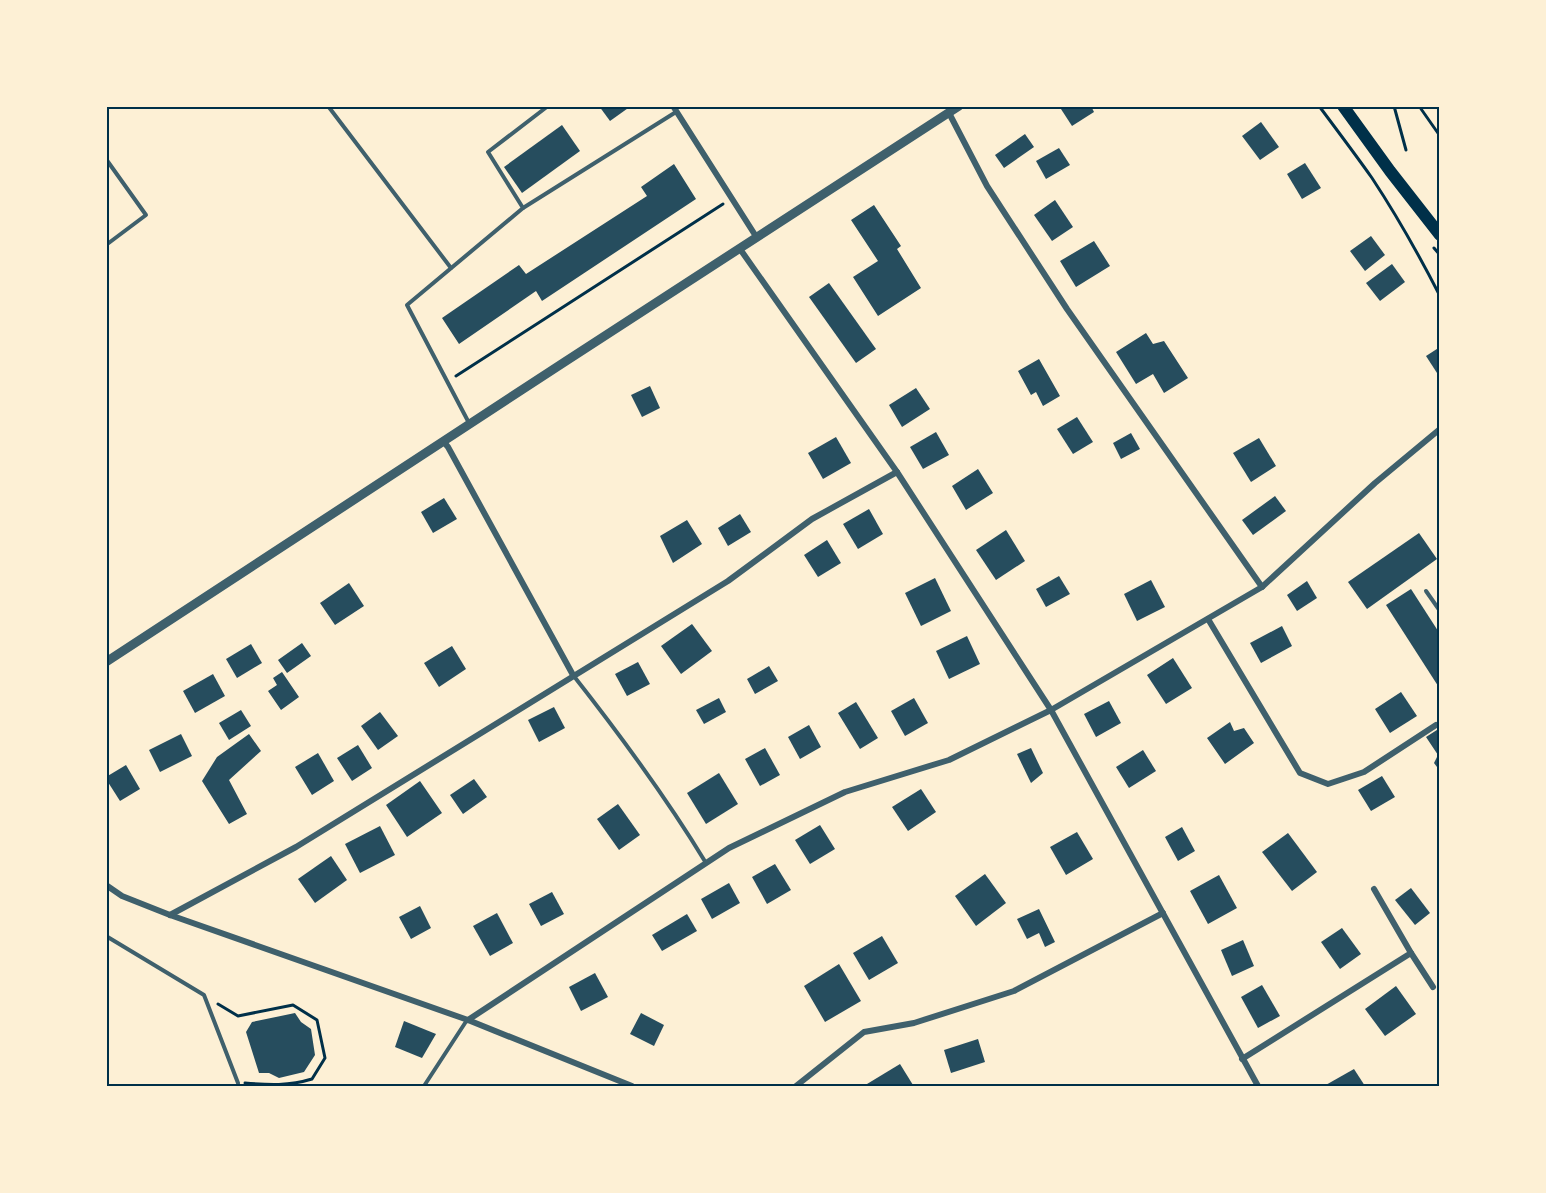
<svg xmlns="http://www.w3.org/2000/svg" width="1546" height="1193" font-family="Manrope,sans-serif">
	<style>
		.building { fill: #264d5e }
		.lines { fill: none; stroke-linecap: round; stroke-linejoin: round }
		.path { stroke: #003049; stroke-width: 3 }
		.service { stroke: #3f606c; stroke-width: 4 }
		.minor { stroke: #3f606c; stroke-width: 6 }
		.tertiary { stroke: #3f606c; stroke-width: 9 }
		.primary { stroke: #003049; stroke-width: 12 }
		.neatline { fill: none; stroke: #003049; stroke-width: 2 }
	</style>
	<rect width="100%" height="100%" fill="#fdf0d5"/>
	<g class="building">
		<path d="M599,106H631L610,121Z"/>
		<path d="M1059,106H1091L1094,112L1072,126Z"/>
		<path d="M1261,122L1279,147L1260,160L1242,136Z"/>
		<path d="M562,125L580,151L522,193L504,167Z"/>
		<path d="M1025,134L1034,147L1004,168L995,155Z"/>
		<path d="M1059,148L1070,165L1046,179L1036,161Z"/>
		<path d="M1305,163L1321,188L1302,199L1287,174Z"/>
		<path d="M674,164L696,199L542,301L536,291L459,344L442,318L519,265L526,274L647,196L641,187Z"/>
		<path d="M1055,200L1073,227L1052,241L1034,215Z"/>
		<path d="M874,205L901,246L897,249L921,288L878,316L853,277L878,261L851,220Z"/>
		<path d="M1371,236L1385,255L1365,271L1350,251Z"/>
		<path d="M1094,241L1110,266L1076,287L1060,261Z"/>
		<path d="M1392,264L1405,282L1380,301L1366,283Z"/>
		<path d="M829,283L876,349L856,363L809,297Z"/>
		<path d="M1146,333L1153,344L1164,341L1188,378L1164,393L1153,374L1136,384L1116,352Z"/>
		<path d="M1440,347V372L1437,373L1426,356Z"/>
		<path d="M1039,359L1060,396L1043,406L1036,392L1031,395L1018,371Z"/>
		<path d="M650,386L660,408L642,417L631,395Z"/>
		<path d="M916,388L930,409L902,427L889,405Z"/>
		<path d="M1077,417L1093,442L1073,454L1057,429Z"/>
		<path d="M936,432L949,455L923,469L910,447Z"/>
		<path d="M1131,433L1140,449L1121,459L1113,443Z"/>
		<path d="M836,437L851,463L823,479L808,453Z"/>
		<path d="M1259,438L1276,466L1251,482L1233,453Z"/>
		<path d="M978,469L993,493L966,510L952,486Z"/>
		<path d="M1275,496L1286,511L1253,535L1242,520Z"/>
		<path d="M444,498L457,519L433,533L421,512Z"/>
		<path d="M869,509L883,534L858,549L843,524Z"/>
		<path d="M740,514L751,532L728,546L718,528Z"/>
		<path d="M687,520L702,544L673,563L660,536Z"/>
		<path d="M1006,530L1025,561L996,580L976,550Z"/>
		<path d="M1419,533L1437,559L1367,609L1348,582Z"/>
		<path d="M827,540L841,563L818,577L804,555Z"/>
		<path d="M1059,576L1070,594L1046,607L1036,589Z"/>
		<path d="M935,578L951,611L921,626L905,593Z"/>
		<path d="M1151,580L1165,607L1137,621L1124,594Z"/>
		<path d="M1307,581L1317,598L1297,611L1287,595Z"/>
		<path d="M349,583L364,606L335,625L320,603Z"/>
		<path d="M1411,589L1440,634V689L1386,605Z"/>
		<path d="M692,624L712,651L681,674L661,646Z"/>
		<path d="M1282,626L1292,646L1261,663L1250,643Z"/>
		<path d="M967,636L980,664L949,679L936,651Z"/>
		<path d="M302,643L311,656L287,673L278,660Z"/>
		<path d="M251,644L262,663L237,678L226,659Z"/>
		<path d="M452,646L466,669L439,687L424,663Z"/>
		<path d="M1173,658L1192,688L1166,704L1147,675Z"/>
		<path d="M638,662L650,684L627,696L615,674Z"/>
		<path d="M769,666L778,681L755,694L747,679Z"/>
		<path d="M282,672L299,697L281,710L268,691L277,685L273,678Z"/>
		<path d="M213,674L225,696L195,713L183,691Z"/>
		<path d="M1401,692L1417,716L1390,733L1375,709Z"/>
		<path d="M719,698L726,712L704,724L696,710Z"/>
		<path d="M914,698L928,723L905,736L891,711Z"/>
		<path d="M1109,701L1121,723L1096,737L1084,714Z"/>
		<path d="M856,702L878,738L860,749L838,713Z"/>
		<path d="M554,707L565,728L539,742L528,720Z"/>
		<path d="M241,710L251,726L229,740L219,723Z"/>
		<path d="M380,712L398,736L378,750L361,726Z"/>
		<path d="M1230,722L1234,731L1244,728L1254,743L1225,764L1207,738Z"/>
		<path d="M809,725L821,747L800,759L788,737Z"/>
		<path d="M1440,728V771L1434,763L1438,755L1426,737Z"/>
		<path d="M181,734L192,756L160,772L149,750Z"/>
		<path d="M249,734L261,751L229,780L247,814L229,824L202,781L217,757Z"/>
		<path d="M358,745L372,768L352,781L337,758Z"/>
		<path d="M765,748L780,775L760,786L745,759Z"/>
		<path d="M1031,748L1043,773L1031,783L1017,754Z"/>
		<path d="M1143,750L1156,771L1129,788L1116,767Z"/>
		<path d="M318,753L334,781L312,795L295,767Z"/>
		<path d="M126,765L140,789L120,801L106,779V777Z"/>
		<path d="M719,773L738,804L706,824L687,793Z"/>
		<path d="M1382,776L1395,797L1371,811L1358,790Z"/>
		<path d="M474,779L487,797L463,814L450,795Z"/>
		<path d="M420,781L442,813L407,837L386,805Z"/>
		<path d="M921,789L936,812L908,831L892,807Z"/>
		<path d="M618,804L640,835L619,850L597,819Z"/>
		<path d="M820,825L835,849L810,864L795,840Z"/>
		<path d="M380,826L395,855L360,873L345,844Z"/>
		<path d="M1182,827L1195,851L1178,861L1165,837Z"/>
		<path d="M1077,832L1093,859L1066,875L1050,847Z"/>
		<path d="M1288,833L1317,872L1292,891L1262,852Z"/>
		<path d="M331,856L347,880L315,903L298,879Z"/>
		<path d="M775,864L791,890L767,904L752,877Z"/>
		<path d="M985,874L1006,903L976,926L955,896Z"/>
		<path d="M1219,875L1237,908L1208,924L1190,891Z"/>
		<path d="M729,883L740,903L712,919L701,899Z"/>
		<path d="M1411,888L1430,913L1415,925L1395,900Z"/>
		<path d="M552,892L564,914L541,926L529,904Z"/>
		<path d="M420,906L431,928L411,939L399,917Z"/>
		<path d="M1039,909L1055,942L1045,947L1039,933L1027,939L1017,919Z"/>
		<path d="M497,913L513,943L490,956L473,926Z"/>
		<path d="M687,914L697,931L662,951L652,935Z"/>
		<path d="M1342,928L1361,954L1340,969L1321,942Z"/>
		<path d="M882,936L898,963L869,980L853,953Z"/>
		<path d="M1243,940L1254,966L1232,976L1221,950Z"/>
		<path d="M839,964L861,1001L825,1022L804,986Z"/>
		<path d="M595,973L608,997L581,1011L569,987Z"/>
		<path d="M1262,985L1280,1016L1258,1028L1241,997Z"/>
		<path d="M1396,986L1416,1014L1385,1036L1365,1009Z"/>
		<path d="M295,1013L301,1022L311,1029L315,1055L304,1072L279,1078L269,1073H259L246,1032L252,1022Z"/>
		<path d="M641,1013L664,1025L654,1046L630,1034Z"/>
		<path d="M404,1021L436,1034L422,1058L395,1047Z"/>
		<path d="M978,1039L985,1062L951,1073L944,1050Z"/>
		<path d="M900,1064L913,1085L910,1086H868L867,1084Z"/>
		<path d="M1354,1069L1365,1086H1324Z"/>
	</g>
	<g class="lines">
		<g class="path">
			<path d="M1319,106C1337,130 1355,154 1372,178C1397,216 1419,255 1440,296"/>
			<path d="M1394,106L1406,150"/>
			<path d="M1419,106L1440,136"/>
			<path d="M1434,248L1440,255"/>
			<path d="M456,376L723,204"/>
			<path d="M218,1004L238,1016L293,1005L317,1020L325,1058L312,1079C289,1086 269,1085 245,1083"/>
		</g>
		<g class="service">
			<path d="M328,106L451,268"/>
			<path d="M106,159L146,215L106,245"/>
			<path d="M523,208L676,112"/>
			<path d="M469,423L407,305L523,208L488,152L548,106"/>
			<path d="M1426,591L1440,611"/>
			<path d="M573,675C621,736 666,797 706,863"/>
			<path d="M106,936L204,995L238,1083"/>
			<path d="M424,1086L467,1020"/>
		</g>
		<g class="minor">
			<path d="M673,106L757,238"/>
			<path d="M949,113L987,186L1067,309L1262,587"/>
			<path d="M740,249L897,472L1051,710L1258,1086"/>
			<path d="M443,441L448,447L573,675"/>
			<path d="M1208,619L1300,773L1328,784L1364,772L1436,725"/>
			<path d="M106,885L122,896L170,915L468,1020L632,1086"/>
			<path d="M170,915L296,847L728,581L812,519L897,472"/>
			<path d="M1411,953L1433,987"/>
			<path d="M468,1020L729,848L845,792L949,760L1051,710L1262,587L1375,483L1440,429"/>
			<path d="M1242,1059L1411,953L1374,889"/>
			<path d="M796,1086L864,1032L914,1023L1014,991L1163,913"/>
		</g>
		<path class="tertiary" d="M106,662L563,363L959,106"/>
		<path class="primary" d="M1343,106L1390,171L1440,235"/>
	</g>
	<rect width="1546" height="1193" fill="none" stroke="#fdf0d5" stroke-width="216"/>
	<rect x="108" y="108" width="1330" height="977" class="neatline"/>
</svg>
